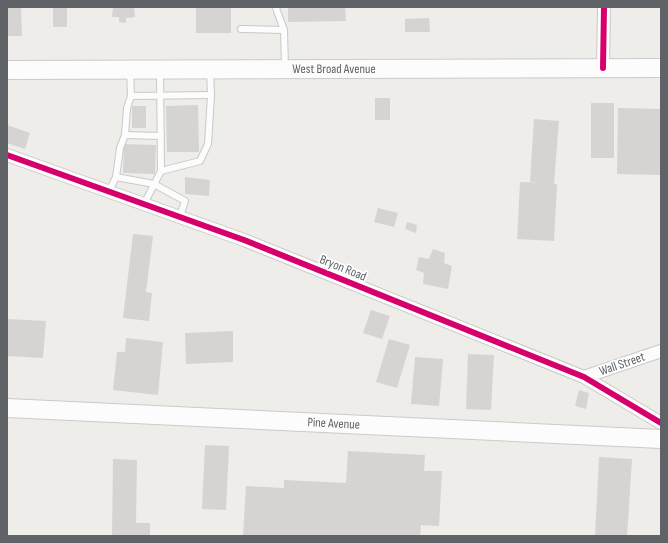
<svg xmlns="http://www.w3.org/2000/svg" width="668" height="543" font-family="'Sofia Sans Condensed',sans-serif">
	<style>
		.building { fill: #d5d4d3 }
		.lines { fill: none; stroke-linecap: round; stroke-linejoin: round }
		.lane-casing { stroke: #c9c9c9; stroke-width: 8 }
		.street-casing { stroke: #c9c9c9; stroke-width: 14 }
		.secondary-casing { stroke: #cbcbcb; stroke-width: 20 }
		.lane { stroke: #fcfcfc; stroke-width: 6 }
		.street { stroke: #fcfcfc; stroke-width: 12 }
		.secondary { stroke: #fcfcfc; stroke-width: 18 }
		.cycleway-casing { stroke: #fff; stroke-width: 8 }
		.cycleway { stroke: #d6006c; stroke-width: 6 }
		.labels { text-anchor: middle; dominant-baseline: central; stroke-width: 3.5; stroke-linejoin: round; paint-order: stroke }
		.street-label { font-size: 13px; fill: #5f6367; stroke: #fff }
	</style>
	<rect width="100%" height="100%" fill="#eeedea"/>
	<g class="building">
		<path d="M7,7H21L22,36H7Z"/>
		<rect x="53" y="7" width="14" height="20"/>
		<path d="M113,7H134L135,17L126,18V23L119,22V17H112Z"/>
		<rect x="196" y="7" width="35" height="26"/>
		<path d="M288,7H345L346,21L288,22Z"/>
		<path d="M429,18L430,32H405V19Z"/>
		<rect x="375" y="98" width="15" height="22"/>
		<rect x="591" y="103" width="23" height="55"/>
		<path d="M198,105L199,152H167L166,106Z"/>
		<rect x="132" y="106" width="14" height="22"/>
		<path d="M618,108L661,109V175L617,174Z"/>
		<path d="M534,119L559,121L554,184H557L554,241L517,239L520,182L545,183L530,182Z"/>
		<path d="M7,125L30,133L25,149L7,143Z"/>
		<path d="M124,144L156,145L155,174L123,173Z"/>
		<path d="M185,177L210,180L209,196L185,194Z"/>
		<path d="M378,208L398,213L394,227L374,222Z"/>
		<path d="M407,222L417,225L416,233L405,229Z"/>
		<path d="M133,234L153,236L146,292L152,293L149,321L123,318Z"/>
		<path d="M433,249L445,253L444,263L452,266L448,289L423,284L424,273L416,270L419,257L429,259Z"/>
		<path d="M371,310L390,316L382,339L363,333Z"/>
		<path d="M7,319L46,321L43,358L7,356Z"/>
		<path d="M233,331V362L186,364L185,333Z"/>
		<path d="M126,338L163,342L158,395L113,390L117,352H125Z"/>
		<path d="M389,339L410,345L397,388L376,382Z"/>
		<path d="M468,354L494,355L491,410L466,409Z"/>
		<path d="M415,357L443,359L439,406L411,404Z"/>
		<path d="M579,390L589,393L586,409L575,406Z"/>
		<path d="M205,445L229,446L226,510L202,509Z"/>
		<path d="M348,451L425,455L424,471H442L439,526L421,525L420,536H243L246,486L284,488V480L346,483Z"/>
		<path d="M599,457L632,459L627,536H595Z"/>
		<path d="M113,459L137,460L136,523H150V536H112Z"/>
	</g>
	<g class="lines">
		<defs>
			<g id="lane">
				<path d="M276,7L277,11L284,30L285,68"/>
				<path d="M241,29L284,30"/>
				<path d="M131,96L211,95"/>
				<path d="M125,135L161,136"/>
				<path d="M161,171L200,161L208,144L211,95L210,71"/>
				<path d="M116,177L154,184L185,201L180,216"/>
				<path d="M109,191L116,177L120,148L125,135L127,108L131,96L130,71"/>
				<path d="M144,204L161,171L160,72"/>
			</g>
			<g id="street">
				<path d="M603,68L604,7"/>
				<path d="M7,155L244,240L584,377L661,423"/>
				<path d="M584,377L661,351"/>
			</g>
			<g id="secondary">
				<path id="s1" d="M7,70L661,68"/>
				<path id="s2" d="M7,408L661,439"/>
			</g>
		</defs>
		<use href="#lane" class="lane-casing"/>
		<use href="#street" class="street-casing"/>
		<use href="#secondary" class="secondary-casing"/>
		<use href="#lane" class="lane"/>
		<use href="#street" class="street"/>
		<use href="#secondary" class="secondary"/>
		<defs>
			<g id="cycleway">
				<path d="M603,68L604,7"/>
				<path d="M7,155L244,240L584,377L661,423"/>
			</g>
		</defs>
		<use href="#cycleway" class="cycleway-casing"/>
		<use href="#cycleway" class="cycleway"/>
	</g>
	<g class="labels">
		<g class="street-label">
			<text stroke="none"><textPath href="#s1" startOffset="327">West Broad Avenue</textPath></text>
			<text transform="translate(343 268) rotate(22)">Bryon Road</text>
			<text transform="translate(622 364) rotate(-19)">Wall Street</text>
			<text stroke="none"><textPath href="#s2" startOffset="327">Pine Avenue</textPath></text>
		</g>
	</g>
	<rect width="668" height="543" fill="none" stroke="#5f6367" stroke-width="16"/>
</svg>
